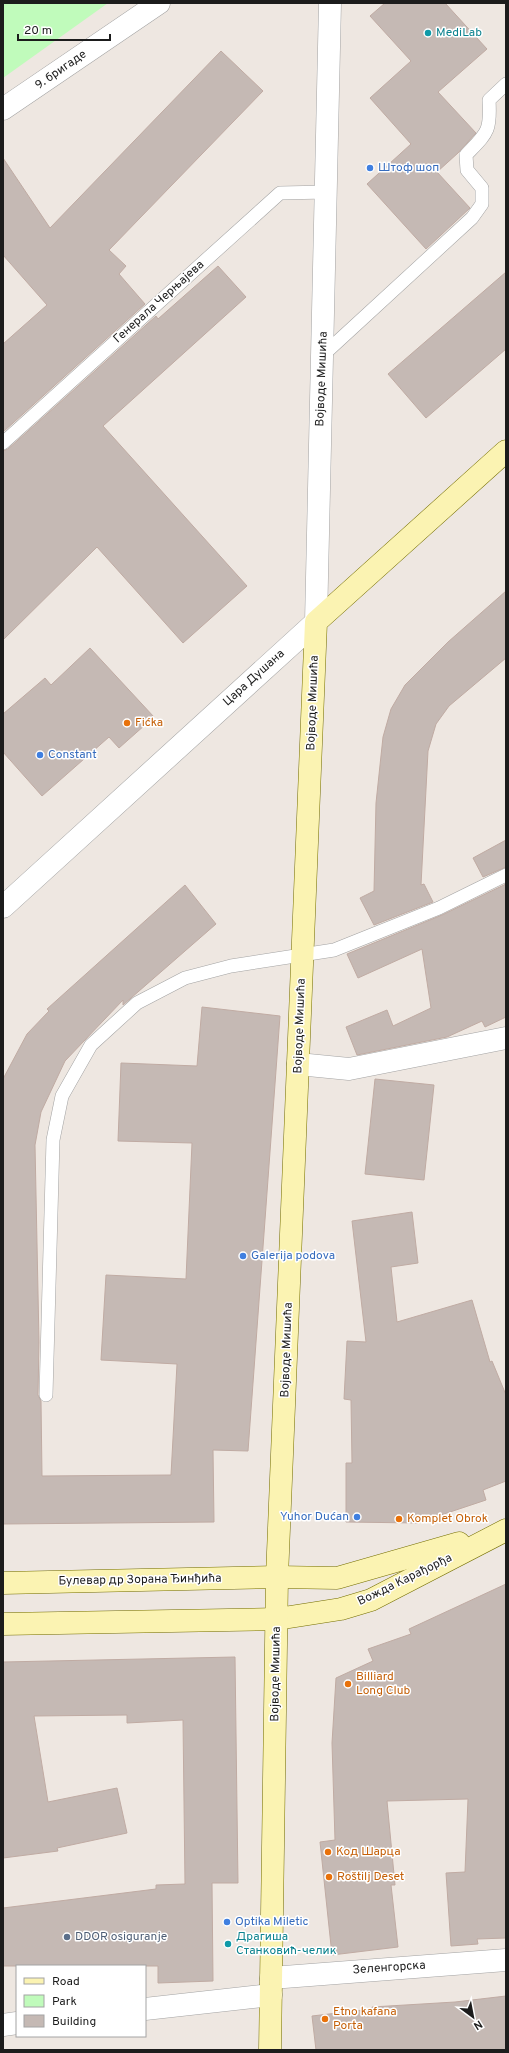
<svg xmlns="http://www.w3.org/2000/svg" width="509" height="2053" font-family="Overpass,sans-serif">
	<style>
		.park { fill: #c0fbbb }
		.building { fill: #c5b9b4; stroke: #c0aba3 }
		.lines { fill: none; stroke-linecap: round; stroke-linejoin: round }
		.lane-casing { stroke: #a3a3a3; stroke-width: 14 }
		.street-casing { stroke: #a3a3a3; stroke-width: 23 }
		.secondary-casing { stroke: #746e01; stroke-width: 23 }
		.lane { stroke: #fff; stroke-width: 13 }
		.street { stroke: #fff; stroke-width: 22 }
		.secondary { stroke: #fbf3b2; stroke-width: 22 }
		.culture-dot { fill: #0f9aa8; stroke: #fff; stroke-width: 1.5 }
		.shop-dot { fill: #3f7fe0; stroke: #fff; stroke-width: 1.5 }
		.food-dot { fill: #e8710a; stroke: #fff; stroke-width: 1.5 }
		.service-dot { fill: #5c6f8a; stroke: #fff; stroke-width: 1.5 }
		.labels { text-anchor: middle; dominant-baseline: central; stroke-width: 3; stroke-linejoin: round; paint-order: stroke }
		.culture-label { font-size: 12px; fill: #0d838f; stroke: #fff; text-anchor: start }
		.street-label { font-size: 12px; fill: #1c1c1c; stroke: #fff }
		.shop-label { font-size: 12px; fill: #366cbe; stroke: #fff; text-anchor: start }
		.food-label { font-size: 12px; fill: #c56008; stroke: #fff; text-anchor: start }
		.service-label { font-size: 12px; fill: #4e5e75; stroke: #fff; text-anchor: start }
	</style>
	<rect width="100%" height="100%" fill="#eee7e1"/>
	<path class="park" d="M3,3H108L3,78Z"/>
	<g class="building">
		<path d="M385,3H445L487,49L438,92L476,133L458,153L437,172L470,208L426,249L367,184L411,144L370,98L411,61L370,16Z"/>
		<path d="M221,51L263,91L109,250L126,266L119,274L145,304L3,432V344L47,305L3,255V158L50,228Z"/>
		<path d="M218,266L246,297L103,426L247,586L183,643L97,547L3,640V451L8,449L156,316L158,319Z"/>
		<path d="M506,272V349L426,418L388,374Z"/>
		<path d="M506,591V658L449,706L436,724L428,751L421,885L424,884L433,902L374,925L360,898L374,891L376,803L383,737L391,709L405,685L448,642Z"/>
		<path d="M90,648L154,717L119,748L109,737L42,796L3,752V714L45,678L51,685Z"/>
		<path d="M506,840V867L483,877L473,858Z"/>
		<path d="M506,884V1017L485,1027L482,1021L447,1037L357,1055L346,1027L387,1010L393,1026L431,1008L422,949L358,978L347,954L442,915Z"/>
		<path d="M185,885L216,924L123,1005V1000L65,1061L41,1112L35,1145L39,1342L38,1395L41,1401L42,1476L171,1475L177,1364L101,1360L106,1275L186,1279L192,1143L118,1141L121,1063L197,1066L202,1007L280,1016L248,1451L213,1450L214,1522L3,1524V1079L27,1034L49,1011L47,1009Z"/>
		<path d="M375,1079L434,1085L424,1180L365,1174Z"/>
		<path d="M412,1212L418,1263L391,1267L397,1322L472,1300L490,1362L492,1361L506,1395V1481L483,1490L486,1500L417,1523L346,1522V1463H352L351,1400L344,1399L347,1341L366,1342L352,1221Z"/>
		<path d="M506,1584V1938L477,1939L478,1944L451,1946L446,1873L465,1872L468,1799L387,1801L395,1885H391L398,1947L332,1955L320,1842L335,1840L332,1743L336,1678L373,1661L368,1649L411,1634L409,1629Z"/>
		<path d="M235,1657L238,1883H212L213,1981L158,1983V1966H3V1908L156,1889V1885L185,1884L183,1720L127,1723V1715L34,1716L48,1802L117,1788L127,1833L57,1848L58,1851L3,1858V1662Z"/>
		<path d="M506,1996V2050H316L312,2016L372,2009V2007L455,2002Z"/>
	</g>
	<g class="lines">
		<defs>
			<g id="lane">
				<path d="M323,355L472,218L482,204V188L467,170L466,155C487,133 491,132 489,100L506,84"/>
				<path d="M3,443L280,193L327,192"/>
				<path d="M46,1395L53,1140L62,1096L91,1045L137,1003L185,978L231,966L334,950L439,908L506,875"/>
			</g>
			<g id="street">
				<path d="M3,109L159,3"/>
				<path d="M3,907L316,622L330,3"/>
				<path d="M298,1064L349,1069L506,1038"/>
				<path d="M271,1978L506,1960"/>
				<path d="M145,2009L271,1995"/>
				<path d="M3,2025L17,2023"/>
			</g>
			<g id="secondary">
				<path d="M3,1583L277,1577L337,1578L459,1543"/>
				<path d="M3,1624L277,1619L341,1609L371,1600L506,1530"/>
				<path d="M270,2050L277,1577L316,622L506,451"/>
			</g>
		</defs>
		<use href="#lane" class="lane-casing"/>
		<use href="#street" class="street-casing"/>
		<use href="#secondary" class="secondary-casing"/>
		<use href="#lane" class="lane"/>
		<use href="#street" class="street"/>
		<use href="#secondary" class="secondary"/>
	</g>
	<g class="culture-dot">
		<circle cx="428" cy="33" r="4"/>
		<circle cx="228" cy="1944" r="4"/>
	</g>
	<g class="shop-dot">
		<circle cx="370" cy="168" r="4"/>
		<circle cx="40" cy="755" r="4"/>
		<circle cx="243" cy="1256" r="4"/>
		<circle cx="357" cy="1517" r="4"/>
		<circle cx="227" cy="1922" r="4"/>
	</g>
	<g class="food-dot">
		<circle cx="127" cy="723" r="4"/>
		<circle cx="399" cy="1519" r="4"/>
		<circle cx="348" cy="1684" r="4"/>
		<circle cx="328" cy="1852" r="4"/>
		<circle cx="329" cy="1877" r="4"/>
		<circle cx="325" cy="2019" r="4"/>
	</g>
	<circle class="service-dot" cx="67" cy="1937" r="4"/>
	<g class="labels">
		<g class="culture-label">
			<text x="436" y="33">MediLab</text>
			<text x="236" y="1937">Драгиша<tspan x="236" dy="14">Станковић-челик</tspan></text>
		</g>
		<g class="street-label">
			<text transform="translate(61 70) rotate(-35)">9. бригаде</text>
			<text transform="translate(159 302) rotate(-42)">Генерала Черњајева</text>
			<text transform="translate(322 379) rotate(-88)">Војводе Мишића</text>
			<text transform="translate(254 678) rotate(-42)">Цара Душана</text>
			<text transform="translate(313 703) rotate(-88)">Војводе Мишића</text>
			<text transform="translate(300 1026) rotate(-88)">Војводе Мишића</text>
			<text transform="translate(287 1350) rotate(-88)">Војводе Мишића</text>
			<text transform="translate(140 1580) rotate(-1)">Булевар др Зорана Ђинђића</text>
			<text transform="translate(405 1580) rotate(-26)">Вожда Карађорђа</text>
			<text transform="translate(276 1674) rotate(-89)">Војводе Мишића</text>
			<text transform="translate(389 1968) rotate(-4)">Зеленгорска</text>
		</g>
		<g class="shop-label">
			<text x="378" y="168">Штоф шоп</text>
			<text x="48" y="755">Constant</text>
			<text x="251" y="1256">Galerija podova</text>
			<text x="349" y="1517" text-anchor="end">Yuhor Dućan</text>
			<text x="235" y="1922">Optika Miletic</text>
		</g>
		<g class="food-label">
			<text x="135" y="723">Fićka</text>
			<text x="407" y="1519">Komplet Obrok</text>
			<text x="356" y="1677">Billiard<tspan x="356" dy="14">Long Club</tspan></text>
			<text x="336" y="1852">Код Шарца</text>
			<text x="337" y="1877">Roštilj Deset</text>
			<text x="333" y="2012">Etno kafana<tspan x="333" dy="14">Porta</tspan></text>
		</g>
		<g class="service-label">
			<text x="75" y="1937">DDOR osiguranje</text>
		</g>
	</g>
	<rect width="509" height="2053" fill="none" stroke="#1c1c1c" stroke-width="8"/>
	<rect x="16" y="1965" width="130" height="72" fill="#ffffff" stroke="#a4a4a4"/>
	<rect x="24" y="1978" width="20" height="6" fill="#fbf3b2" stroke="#a4a4a4"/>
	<text x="52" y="1985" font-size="12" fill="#1c1c1c">Road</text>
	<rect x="24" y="1995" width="20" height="12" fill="#c0fbbb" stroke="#a4a4a4"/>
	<text x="52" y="2005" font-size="12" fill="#1c1c1c">Park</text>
	<rect x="24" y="2015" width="20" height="12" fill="#c5b9b4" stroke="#a4a4a4"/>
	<text x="52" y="2025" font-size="12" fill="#1c1c1c">Building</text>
	<g transform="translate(473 2017) rotate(148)" stroke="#ffffff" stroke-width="3" paint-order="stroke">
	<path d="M0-3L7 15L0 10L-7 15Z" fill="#1c1c1c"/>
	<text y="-6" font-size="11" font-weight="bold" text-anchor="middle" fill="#1c1c1c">N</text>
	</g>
	<path d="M18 34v6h92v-6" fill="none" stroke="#1c1c1c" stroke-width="2"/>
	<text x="24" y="34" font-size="12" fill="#1c1c1c" stroke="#ffffff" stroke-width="3" paint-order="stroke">20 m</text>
</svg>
